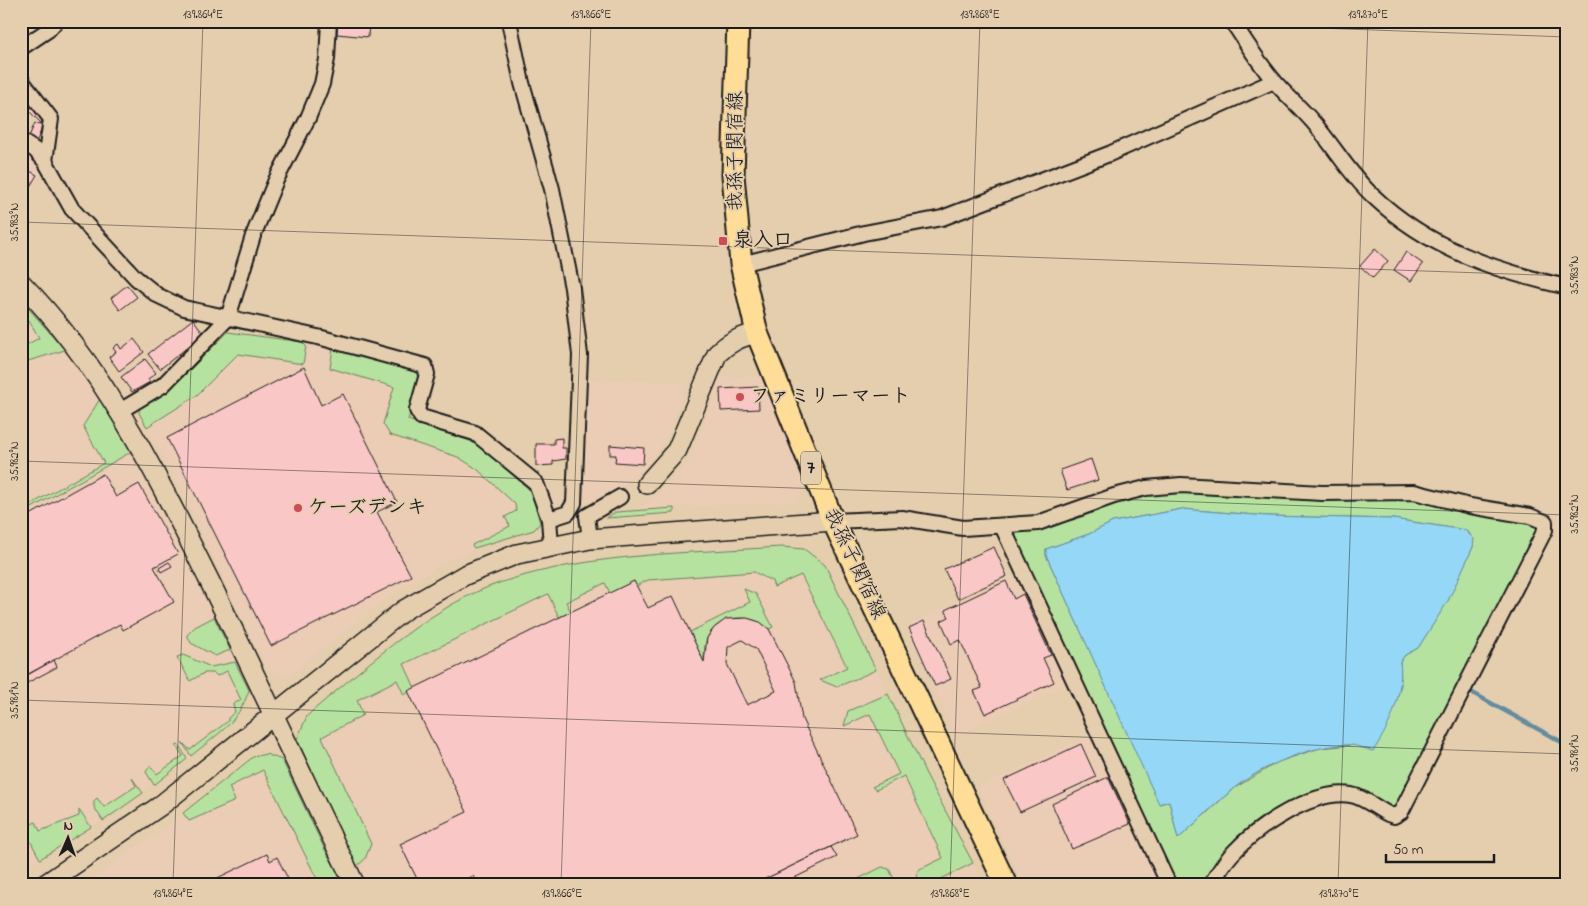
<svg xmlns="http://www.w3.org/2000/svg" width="1588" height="906" font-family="'Indie Flower','Klee One',sans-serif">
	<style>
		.built { fill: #ebccb5 }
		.green { fill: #b6e29f; stroke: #697f5e; fill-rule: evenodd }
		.water { fill: #94d7f6; stroke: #648c9f }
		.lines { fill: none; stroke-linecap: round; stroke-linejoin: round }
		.stream { stroke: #648c9f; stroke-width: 4.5 }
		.building { fill: #f9c8c6; stroke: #1c1c1c; fill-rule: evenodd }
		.street-casing { stroke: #1c1c1c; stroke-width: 18 }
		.secondary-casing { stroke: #1c1c1c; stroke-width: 22 }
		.primary-casing { stroke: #1c1c1c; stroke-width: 25 }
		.street { stroke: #e5ceae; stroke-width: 14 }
		.secondary { stroke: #e5ceae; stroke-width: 19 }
		.primary { stroke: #ffdd96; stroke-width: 21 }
		.ticks { fill: none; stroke: #1c1c1c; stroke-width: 1; stroke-opacity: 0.45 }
		.poi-dot { fill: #d1495b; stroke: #e5ceae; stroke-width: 2 }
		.labels { text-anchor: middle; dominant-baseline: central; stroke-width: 4; stroke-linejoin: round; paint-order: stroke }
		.shield { fill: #e5ceae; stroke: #585148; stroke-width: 1 }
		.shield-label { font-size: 19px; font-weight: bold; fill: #1c1c1c }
		.street-label { font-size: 20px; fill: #1c1c1c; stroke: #e5ceae }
		.poi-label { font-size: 20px; font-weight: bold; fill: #1c1c1c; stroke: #e5ceae; text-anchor: start }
		.neatline { fill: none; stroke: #1c1c1c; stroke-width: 2 }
		.ticks-label { font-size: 12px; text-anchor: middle; fill: #1c1c1c }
	</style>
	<rect width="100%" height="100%" fill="#e5ceae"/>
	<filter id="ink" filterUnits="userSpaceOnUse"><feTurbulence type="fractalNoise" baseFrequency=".02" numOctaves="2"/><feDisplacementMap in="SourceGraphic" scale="10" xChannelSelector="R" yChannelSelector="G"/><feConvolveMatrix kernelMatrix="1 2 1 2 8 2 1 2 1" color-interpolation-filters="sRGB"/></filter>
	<g filter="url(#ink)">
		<g class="built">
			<path d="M21,150L33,159L41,174L21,209Z"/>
			<path d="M21,300L86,377L107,410L171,529L249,690L243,707L235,720L187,759L103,821L85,830L21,871Z"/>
			<path d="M228,332L333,348L416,373L419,380L408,420L470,441L480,447L531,491L540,523L534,530L489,543L444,563L392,594L288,676L276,673L265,666L181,489L139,413L198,364Z"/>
			<path d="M762,376L801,465L804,485L802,492L795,502L637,509L652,500L685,466L703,426L719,377Z"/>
			<path d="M582,379L688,382L666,440L645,468L622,486L577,507Z"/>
			<path d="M797,547L804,549L817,557L831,575L926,774L985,885H365L297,739L307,716L317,707L390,647L450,607L501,582L564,566L640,556Z"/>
			<path d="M1019,573L1070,684L956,736L906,625Z"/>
			<path d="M1093,734L1163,885H1023L978,787Z"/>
			<path d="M266,754L282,760L325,850L345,885H82L165,827L253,757Z"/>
		</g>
		<g class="green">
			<path d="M21,300L65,350L28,361L21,360V348L39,338L29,320L21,324Z"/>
			<path d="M228,332L302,342L306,346L303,364L238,354L196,396L147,427L139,413L140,406L179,381Z"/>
			<path d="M333,348L391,362L416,373L419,380L408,420L470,441L480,447L531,491L540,523L534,530L474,548L472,545L510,526L505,517L516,511L515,504L477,469L458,457L390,435L383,424L394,387L330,368Z"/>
			<path d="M100,399L131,452L21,514V510L104,463L83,426Z"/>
			<path d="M1179,489L1413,497L1538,525L1540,527L1397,805L1391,808L1360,791L1262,821L1229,847L1202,885H1176L1015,537L1018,531L1073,520L1148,492ZM1182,509L1268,516L1393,519L1465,530L1470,534L1473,547L1447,601L1418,648L1405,655L1400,662L1401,685L1393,710L1353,745L1320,748L1278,762L1233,789L1178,839L1169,801L1160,804L1046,555V549L1089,534L1113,522Z"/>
			<path d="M674,508V513L606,518L616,512Z"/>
			<path d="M781,547L804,549L825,565L876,670L837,687L820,680L847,667L801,575L774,587L772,581L754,572L648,580L636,586L634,581L610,593L605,583L566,602L571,612L559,617L548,594L404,664L415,688L404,695L397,680L357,700L363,715L322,737L371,844L365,859L356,867L297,739L307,716L317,707C371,662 434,604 502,582C591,553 688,553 781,547Z"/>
			<path d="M744,589L756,594L773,627L769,629C751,612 718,614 707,638C704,645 704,654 704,662L690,632L750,602Z"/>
			<path d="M214,617L230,650L215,656L191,643L187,635L195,627Z"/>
			<path d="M183,655L211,667L235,662L249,690C238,724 217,734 191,756L182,742L190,750L228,721V718L235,712L233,704L241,700L227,671L217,676L214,673H204L190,681L177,657Z"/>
			<path d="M888,694L926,774L973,863L929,885H921L917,878L918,870L943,858L904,776L876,790L872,787L899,774L870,714L844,726L848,711Z"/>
			<path d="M179,745L187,759L154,785L146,772L150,766L157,774L183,756L176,746Z"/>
			<path d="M266,754L282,760L325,850L345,885H320L263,770L229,787L235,801L189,821L183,813L253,757Z"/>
			<path d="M132,778L143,793L103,821L94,807V801L97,798L104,807L136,786Z"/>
			<path d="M79,809L91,827L40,859L25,831V827L36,822L40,831L79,816Z"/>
			<path d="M882,867L889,869L897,885H858L856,880Z"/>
		</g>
		<path class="water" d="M1182,509L1268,516L1393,519L1465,530L1474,539L1473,547L1448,601L1418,648L1405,655L1400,662C1404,692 1391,725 1373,751C1366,749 1358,746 1351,745C1315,743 1259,767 1232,790C1213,806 1196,823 1178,839L1169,801L1159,804L1046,555V549L1089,534L1113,522Z"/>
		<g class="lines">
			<path class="stream" d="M1469,691L1567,745"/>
		</g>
		<g class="building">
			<path d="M338,21H369L368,37L337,34Z"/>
			<path d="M21,91L45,117L41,123L21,103Z"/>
			<path d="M35,123L43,126L35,145L27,141Z"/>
			<path d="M21,166L37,175L21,201Z"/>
			<path d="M1375,249L1388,261L1373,278L1360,266Z"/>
			<path d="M1406,252L1423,264L1411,281L1394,270Z"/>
			<path d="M127,285L137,297L120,310L111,298Z"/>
			<path d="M193,319L204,334L160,369L148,354Z"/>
			<path d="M134,339L144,352L119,371L109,357L116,352L113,348L118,344L121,349Z"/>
			<path d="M145,359L156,373L148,379L150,382L132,392L121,377Z"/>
			<path d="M304,367L321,405L343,394L397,502L377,512L411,576L271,646L167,438Z"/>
			<path d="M758,387L759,409L721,411L720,389Z"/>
			<path d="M562,438V448H566V459L553,461V465L536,466V444H554V439Z"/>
			<path d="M610,445L644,448L643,464L615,462L616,455H610Z"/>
			<path d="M1091,459L1098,480L1067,490L1060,470Z"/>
			<path d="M103,474L116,497L139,484L178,554L154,567L174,602L123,630L120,624L21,678V520Z"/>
			<path d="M994,547L1007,576L958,599L944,569Z"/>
			<path d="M169,562L172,566L161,572L159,568Z"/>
			<path d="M634,581L648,608L673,596L704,662L707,638L714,628L726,619L747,618L760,622L769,629L796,682L802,719L857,834L753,885H478L473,876L454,885H420L400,844L467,812L408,691ZM742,640L756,649L776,691L747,705L727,664L728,647Z"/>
			<path d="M1006,581L1014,599L1023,594L1051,655L1043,658L1054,682L985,714L974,691L982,688L960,640L951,644L941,621L949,617L945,610Z"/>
			<path d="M924,621L951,679L935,686L909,628Z"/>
			<path d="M54,660L57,667L27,683L24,677Z"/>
			<path d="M1081,744L1096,777L1020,812L1004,780Z"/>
			<path d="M1108,777L1130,824L1072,849L1052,804Z"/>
			<path d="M831,847L837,857L780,885H753Z"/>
			<path d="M267,854L270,861L277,857L291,885H203Z"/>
		</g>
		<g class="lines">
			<defs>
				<g id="street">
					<path d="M509,21L522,83L552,189L572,288L580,355L574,503L568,513L549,519"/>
					<path d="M1232,21C1245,41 1258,62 1274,81C1286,95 1301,108 1313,122C1334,146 1350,175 1373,196C1428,248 1495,271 1567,287"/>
					<path d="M21,48L48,30L56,21"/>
					<path d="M21,80L51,119L45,161"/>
					<path d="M21,141L35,150L45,161L72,209L136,278L157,295L184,308L322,338L425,366L427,374L417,410L421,417L475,433L536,483L549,519L551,545"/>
					<path d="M741,264L864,233L942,218L1109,154L1274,81"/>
					<path d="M120,411L163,385L228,318L253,236L276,180L308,118L322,84L327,59L329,21"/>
					<path d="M833,521L902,518L963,528L1038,523L1114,496L1146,488L1181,485L1322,493L1414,492L1470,506L1530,516L1545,522V530L1401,812L1394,816L1388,814C1376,808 1364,797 1351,795C1313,789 1257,827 1233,853C1224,862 1218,874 1210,885"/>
					<path d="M1002,526L1169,885"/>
					<path d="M590,539L587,516L620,497"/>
				</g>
				<g id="secondary">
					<path d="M21,283C105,369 155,472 208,578C258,680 305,783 355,885"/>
					<path d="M647,484L677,450L717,354C729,342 740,337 757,333"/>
					<path d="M44,885L160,806L404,610L465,575L517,554L590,539L833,521"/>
				</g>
				<path id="primary" d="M738,21L733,175L741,264L757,333L833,521L1006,885"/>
			</defs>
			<use href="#street" class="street-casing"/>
			<use href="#secondary" class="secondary-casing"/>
			<use href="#primary" class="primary-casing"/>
			<use href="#street" class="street"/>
			<use href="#secondary" class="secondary"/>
			<use href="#primary" class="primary"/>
		</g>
	</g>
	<path class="ticks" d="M1124,21L1567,37M21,222L1567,276M21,461L1567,515M21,700L1567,754M173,885L203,21M561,885L591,21M950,885L980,21M1338,885L1368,21"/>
	<g class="poi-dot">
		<rect x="718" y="236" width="10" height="10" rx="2.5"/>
		<circle cx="740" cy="397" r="5"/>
		<circle cx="298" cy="508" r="5"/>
	</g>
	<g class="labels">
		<rect class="shield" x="801" y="451.5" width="20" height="33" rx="4"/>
		<g class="shield-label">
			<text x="811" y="468">7</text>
		</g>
		<g class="street-label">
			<text transform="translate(736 151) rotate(-90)">我孫子関宿線</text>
			<text transform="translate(854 564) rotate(65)">我孫子関宿線</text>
		</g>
		<g class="poi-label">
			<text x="733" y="241">泉入口</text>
			<text x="750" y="397">ファミリーマート</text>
			<text x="308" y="508">ケーズデンキ</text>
		</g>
	</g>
	<rect width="1588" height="906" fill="none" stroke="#e5ceae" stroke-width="55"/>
	<g transform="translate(68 838) rotate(2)" stroke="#e5ceae" stroke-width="4" paint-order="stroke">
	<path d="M0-4L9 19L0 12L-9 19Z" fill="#1c1c1c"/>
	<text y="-8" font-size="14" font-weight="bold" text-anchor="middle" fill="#1c1c1c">N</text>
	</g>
	<path d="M1386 854v8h108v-8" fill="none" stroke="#1c1c1c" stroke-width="2.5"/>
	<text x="1393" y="854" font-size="15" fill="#1c1c1c" stroke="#e5ceae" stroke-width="4" paint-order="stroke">50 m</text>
	<rect x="28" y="28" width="1532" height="850" class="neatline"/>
	<g class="ticks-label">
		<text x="203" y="18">139.864°E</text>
		<text x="591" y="18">139.866°E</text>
		<text x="980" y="18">139.868°E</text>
		<text x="1368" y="18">139.870°E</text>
		<text transform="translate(14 222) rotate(-90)" y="4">35.983°N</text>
		<text transform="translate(1574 275) rotate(-90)" y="4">35.983°N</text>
		<text transform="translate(14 461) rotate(-90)" y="4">35.982°N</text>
		<text transform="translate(1574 514) rotate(-90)" y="4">35.982°N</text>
		<text transform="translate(14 700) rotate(-90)" y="4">35.981°N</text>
		<text transform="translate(1574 753) rotate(-90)" y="4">35.981°N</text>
		<text x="173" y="897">139.864°E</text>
		<text x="562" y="897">139.866°E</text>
		<text x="950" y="897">139.868°E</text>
		<text x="1339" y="897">139.870°E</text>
	</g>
</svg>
